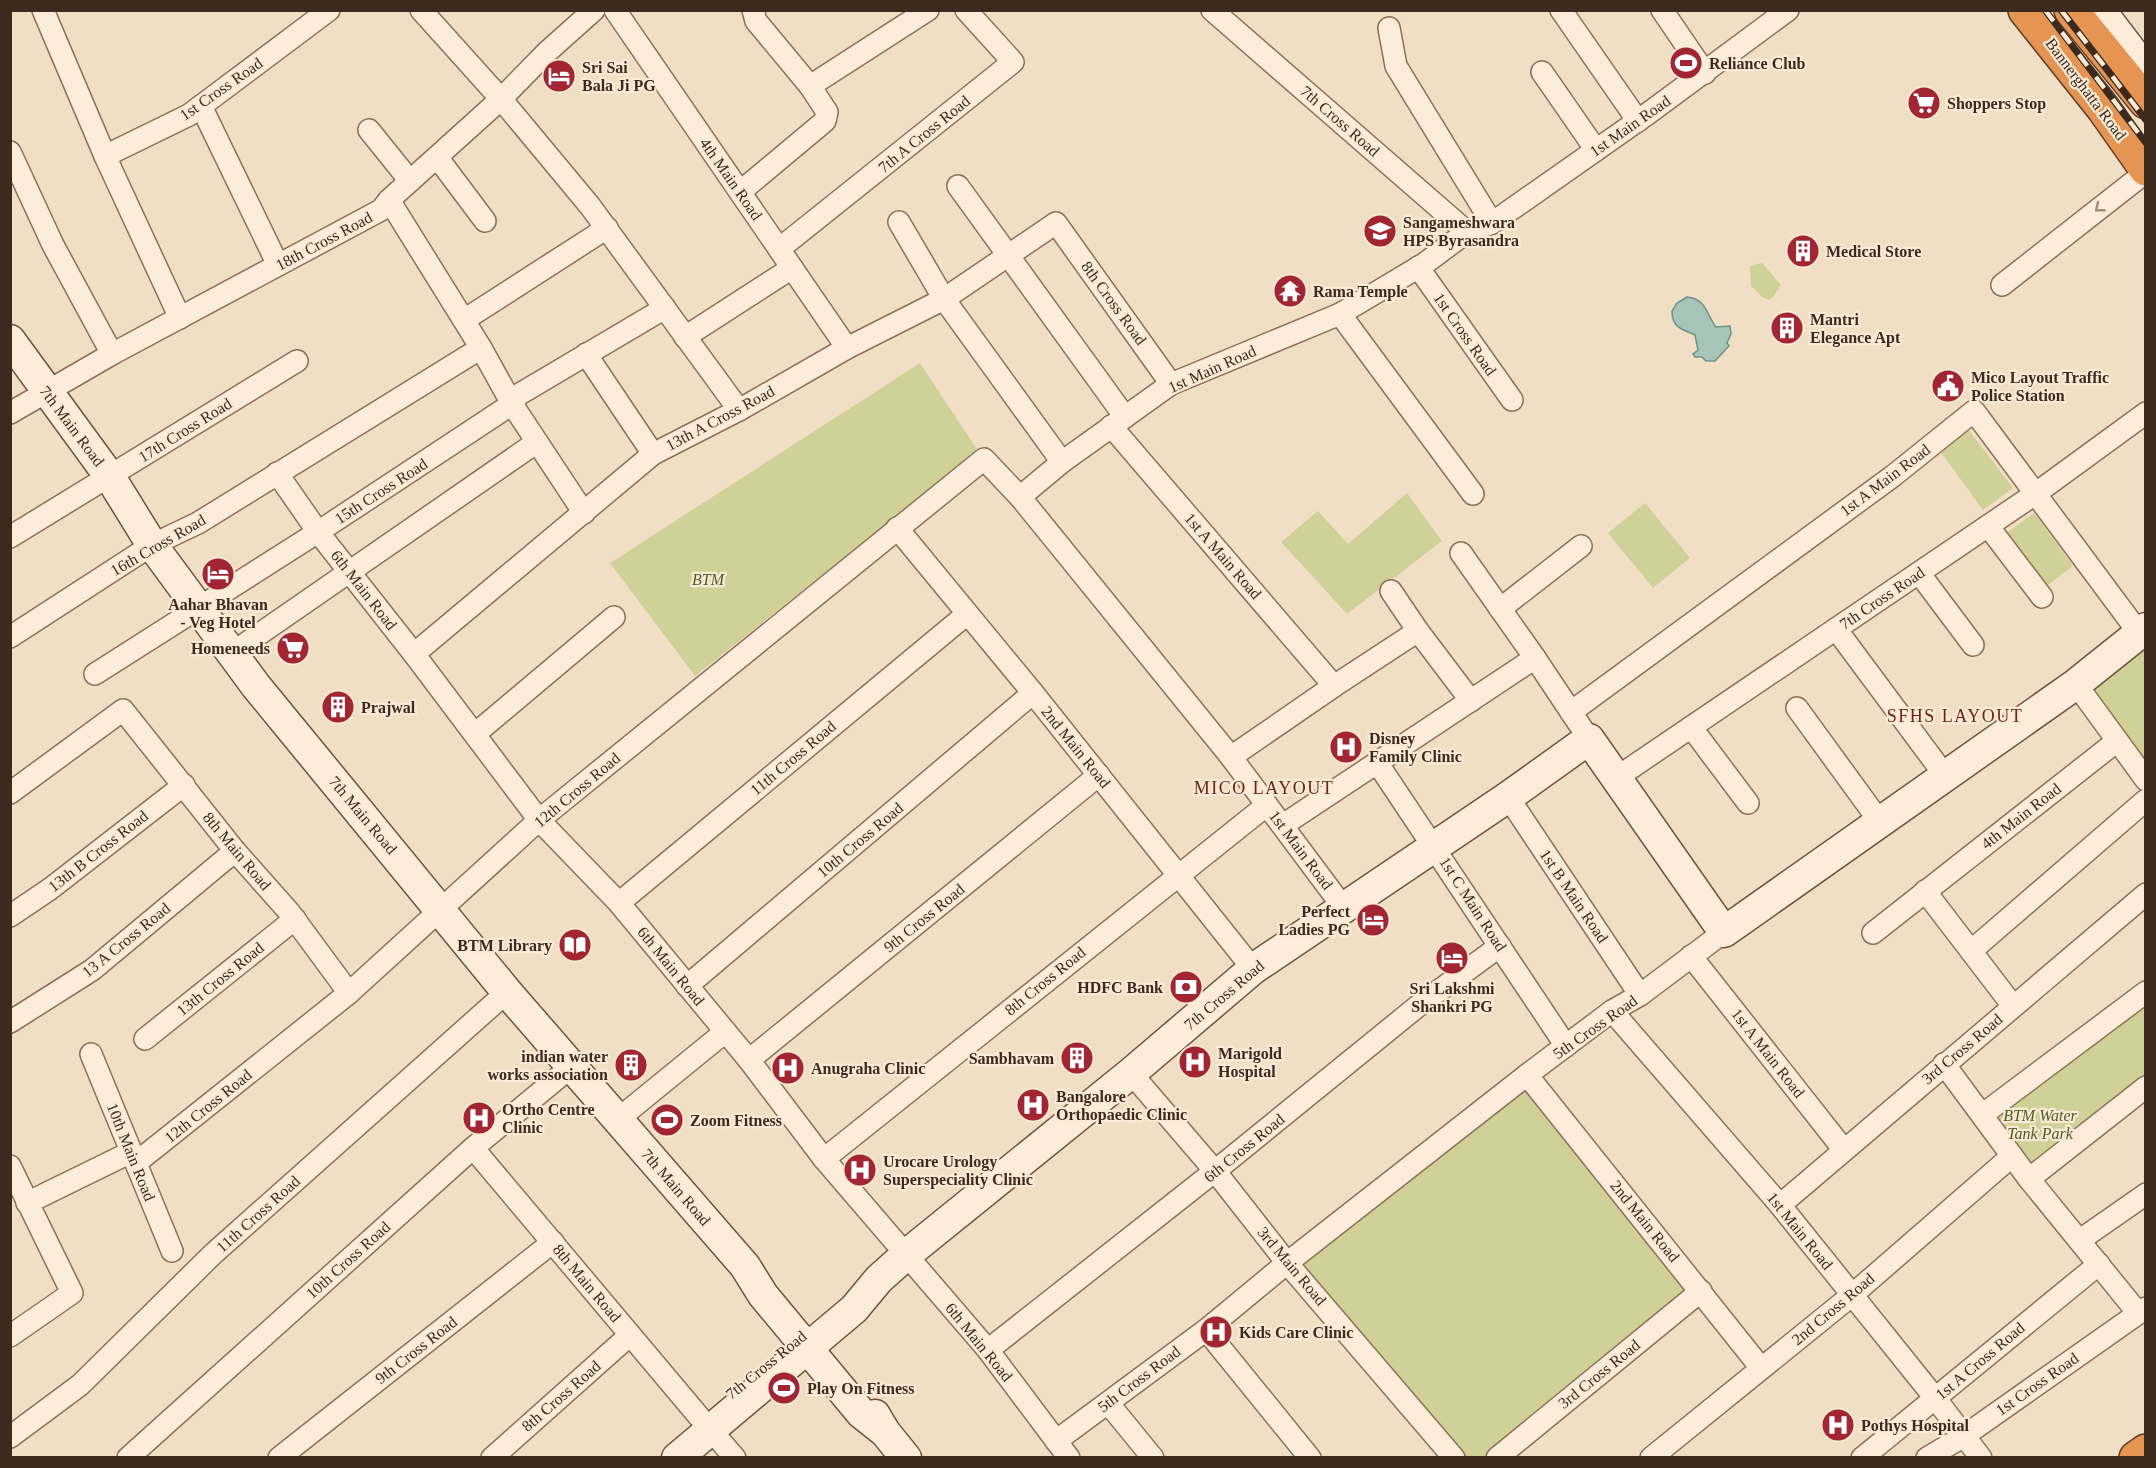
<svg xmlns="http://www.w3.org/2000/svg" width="2156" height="1468" font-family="'Times New Roman',serif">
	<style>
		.green { fill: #d0d198 }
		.water { fill: #a7c4b9; stroke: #6d9486; stroke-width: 1.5 }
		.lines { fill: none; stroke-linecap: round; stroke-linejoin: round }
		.street-casing { stroke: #8e7059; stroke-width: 24 }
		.secondary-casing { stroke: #70513d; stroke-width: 33 }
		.highway-casing { stroke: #5c3e2e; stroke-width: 36 }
		.street { stroke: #fbedd9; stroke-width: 21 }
		.secondary { stroke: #fbedd9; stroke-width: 30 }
		.highway { stroke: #e59451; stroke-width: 33 }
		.rail-casing { stroke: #3d2a1e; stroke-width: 7 }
		.rail { stroke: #f8ead5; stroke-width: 4.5; stroke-dasharray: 14; stroke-linecap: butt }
		.oneway { stroke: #9c8c7c }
		.labels { text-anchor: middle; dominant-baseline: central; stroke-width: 4.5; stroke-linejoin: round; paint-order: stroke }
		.poi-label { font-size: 16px; font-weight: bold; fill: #3d2a1e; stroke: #f8ead5; text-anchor: start }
		.street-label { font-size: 16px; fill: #3d2a1e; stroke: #f8ead5 }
		.park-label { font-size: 16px; font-style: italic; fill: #535b24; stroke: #f8ead5 }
		.neighbourhood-label { font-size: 18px; letter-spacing: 1.5px; fill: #6d231b; stroke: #f8ead5 }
	</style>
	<rect width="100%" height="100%" fill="#f1dfc5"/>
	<g class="green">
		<path d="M1762,263L1781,285L1772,298L1769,300L1762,297L1751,286L1750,266Z"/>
		<path d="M920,363L978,451L695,676L610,563Z"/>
		<path d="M1966,426L2013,488L1983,510L1937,447Z"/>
		<path d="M1407,493L1442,541L1347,614L1281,542L1318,511L1348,544Z"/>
		<path d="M1645,503L1690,558L1653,588L1608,533Z"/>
		<path d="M2034,513L2073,566L2040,591L2001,537Z"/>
		<path d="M2145,638V766L2087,685Z"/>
		<path d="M2145,1001V1085L2031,1175L1991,1119Z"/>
		<path d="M1527,1075L1701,1291L1497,1457H1454L1287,1263Z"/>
	</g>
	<path class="water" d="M1687,297C1707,299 1706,314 1716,327L1730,326L1731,334L1727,343L1729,346L1715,361H1706L1702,357H1695L1693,354L1698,350L1695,335C1683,329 1672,329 1672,311L1677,303Z"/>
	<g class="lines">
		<defs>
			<g id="street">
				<path d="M43,10L105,156L180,318"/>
				<path d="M421,10L501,99L590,206L739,410"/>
				<path d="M615,10L847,348"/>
				<path d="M753,10L756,21L810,86"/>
				<path d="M1212,10L1467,232"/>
				<path d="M1561,10L1638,121"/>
				<path d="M1662,10L1705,73"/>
				<path d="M1389,28L1396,66L1492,223"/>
				<path d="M1542,72L1596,150"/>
				<path d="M201,106L278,265"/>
				<path d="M369,130L410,181"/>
				<path d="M10,152L53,245L112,354"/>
				<path d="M105,156L189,115L329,10"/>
				<path d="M437,157L485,221"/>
				<path d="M958,186L1125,417"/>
				<path d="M740,192L825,121L827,112L810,86L928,10"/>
				<path d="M389,200L481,348L512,404L584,513"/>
				<path d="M899,222L944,299L1062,462"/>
				<path d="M779,249L1013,62L966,10"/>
				<path d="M1418,267L1512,400"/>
				<path d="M2002,285L2146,172"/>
				<path d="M1340,314L1473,494"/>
				<path d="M464,320L607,228"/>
				<path d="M685,337L792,268"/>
				<path d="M586,354L653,454"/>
				<path d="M10,413L112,354L381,210L389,200L501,99L547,52L594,10"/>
				<path d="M1111,426L1334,686L1231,757"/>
				<path d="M277,473L318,532L414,654L539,820L619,903L749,1060L824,1159L988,1350L1069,1458"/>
				<path d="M1020,497L1062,462L1171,384L1340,314L1424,264L1467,232L1492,223L1646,115L1788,10"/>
				<path d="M1988,526L2042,597"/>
				<path d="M897,528L1033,693L1253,969"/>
				<path d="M10,537L297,361"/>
				<path d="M1461,553L1535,658L1589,739"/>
				<path d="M1919,573L1973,645"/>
				<path d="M1391,591L1418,631"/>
				<path d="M1500,609L1581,546"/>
				<path d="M1836,629L1946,777"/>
				<path d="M10,637L152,545L198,523L481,348"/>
				<path d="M232,653L537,442"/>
				<path d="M414,654L653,454L739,410L847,348L944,299L1056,223L1171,384"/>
				<path d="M95,674L318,532L512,404L518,395L665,308"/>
				<path d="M2076,684L2146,780"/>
				<path d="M1334,686L1418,631L1471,701"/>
				<path d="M1797,708L1880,822"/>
				<path d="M1571,712L1893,476L1974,411L2139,633"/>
				<path d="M1691,727L1748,803"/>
				<path d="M475,734L614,617"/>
				<path d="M1378,764L1566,1046"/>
				<path d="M1616,778L2035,494L2146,413"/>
				<path d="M10,793L123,710L235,851L290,913L349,993"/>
				<path d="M1508,797L1640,995"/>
				<path d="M1283,825L1535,658"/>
				<path d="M1925,891L2013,1006"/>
				<path d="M619,903L967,614"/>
				<path d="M10,916L50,889L184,785"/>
				<path d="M1873,933L2117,741"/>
				<path d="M1971,951L2146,800"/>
				<path d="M1691,956L1844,1150"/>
				<path d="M687,986L1033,693"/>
				<path d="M1612,1011L1780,1205L1935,1398L1981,1458"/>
				<path d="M10,1022L92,970L235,851"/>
				<path d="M145,1039L295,919"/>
				<path d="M91,1054L172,1251"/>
				<path d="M749,1060L1099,775"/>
				<path d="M1944,1064L2029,1179L2138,1313"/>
				<path d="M1131,1073L1215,1171L1287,1263L1454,1458"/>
				<path d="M1527,1075L1761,1368"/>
				<path d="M1982,1115L2146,992"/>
				<path d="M617,1120L725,1032"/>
				<path d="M473,1148L701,1419"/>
				<path d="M824,1159L1267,805"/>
				<path d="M137,1162L349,993L539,820L984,459L1020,497L1231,757L1343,907"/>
				<path d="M10,1166L72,1293L10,1336"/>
				<path d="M2029,1179L2146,1087"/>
				<path d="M27,1203L131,1152"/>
				<path d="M1780,1205L2146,894"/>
				<path d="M2080,1240L2146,1194"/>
				<path d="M1206,1330L1310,1458"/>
				<path d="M988,1350L1215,1171L1418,1006L1500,946"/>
				<path d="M1108,1403L1153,1458"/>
				<path d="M710,1429L735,1458"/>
				<path d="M10,1437L80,1385L213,1254L507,992"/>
				<path d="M1056,1441L1206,1330L1287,1263L1527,1075L1612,1011L1640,995L1724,932"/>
				<path d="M128,1458L473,1148L571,1067"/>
				<path d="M279,1458L553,1242"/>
				<path d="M492,1458L630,1335"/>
				<path d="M1497,1458L1701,1291"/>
				<path d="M1651,1458L1851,1296L2012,1156"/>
				<path d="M1862,1458L2099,1264"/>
				<path d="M1927,1458L1964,1436L2146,1308"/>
			</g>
			<g id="secondary">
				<path d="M2100,10L2146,70"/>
				<path d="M10,340L110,477L152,545L256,686L507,992L745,1266L763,1295L861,1413L885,1432"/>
				<path d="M875,1415L885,1432L906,1458"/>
				<path d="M677,1458L854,1309L879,1279L906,1255L1131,1073L1253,969L1508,797L1589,739L1724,932L2076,684L2146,628"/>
			</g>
			<g id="highway">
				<path d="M2025,10L2103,108L2146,169"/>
				<path d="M2071,10L2146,102"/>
				<path d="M2136,1458L2146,1451"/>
			</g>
		</defs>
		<use href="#street" class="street-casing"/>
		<use href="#secondary" class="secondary-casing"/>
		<use href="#highway" class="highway-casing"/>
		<use href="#street" class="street"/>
		<use href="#secondary" class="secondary"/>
		<use href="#highway" class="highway"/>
		<defs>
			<g id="rail">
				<path d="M2045,10L2146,143"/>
				<path d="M2061,10L2146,120"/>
			</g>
		</defs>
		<use href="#rail" class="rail-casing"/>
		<use href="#rail" class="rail"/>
	</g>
	<defs><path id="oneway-chevron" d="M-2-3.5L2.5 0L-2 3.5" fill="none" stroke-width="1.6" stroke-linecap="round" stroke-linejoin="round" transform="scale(1.5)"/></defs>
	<use class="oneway" href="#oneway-chevron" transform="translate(2099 208) rotate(141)"/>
	<defs>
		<symbol id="stadium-disc" viewBox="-11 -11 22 22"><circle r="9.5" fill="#a12533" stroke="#f8ead5"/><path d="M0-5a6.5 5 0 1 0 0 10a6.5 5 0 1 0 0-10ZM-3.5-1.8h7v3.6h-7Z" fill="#fff"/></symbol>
		<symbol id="hotel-disc" viewBox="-11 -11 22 22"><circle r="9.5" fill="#a12533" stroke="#f8ead5"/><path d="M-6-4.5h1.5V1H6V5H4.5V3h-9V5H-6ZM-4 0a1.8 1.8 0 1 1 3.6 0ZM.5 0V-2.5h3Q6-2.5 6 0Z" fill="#fff"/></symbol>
		<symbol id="supermarket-disc" viewBox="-11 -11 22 22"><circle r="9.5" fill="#a12533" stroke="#f8ead5"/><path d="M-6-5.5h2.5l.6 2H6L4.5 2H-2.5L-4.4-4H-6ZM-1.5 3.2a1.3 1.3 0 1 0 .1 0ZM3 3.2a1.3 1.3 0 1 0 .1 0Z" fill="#fff"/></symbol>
		<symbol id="school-disc" viewBox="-11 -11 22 22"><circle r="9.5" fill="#a12533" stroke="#f8ead5"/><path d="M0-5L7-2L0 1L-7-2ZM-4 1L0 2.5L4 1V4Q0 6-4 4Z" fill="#fff"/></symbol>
		<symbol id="building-disc" viewBox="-11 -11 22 22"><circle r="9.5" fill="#a12533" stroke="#f8ead5"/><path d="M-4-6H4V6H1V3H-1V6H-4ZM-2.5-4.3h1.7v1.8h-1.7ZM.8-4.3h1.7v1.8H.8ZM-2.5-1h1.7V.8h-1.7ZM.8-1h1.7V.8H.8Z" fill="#fff"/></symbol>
		<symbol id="temple-disc" viewBox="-11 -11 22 22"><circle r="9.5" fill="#a12533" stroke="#f8ead5"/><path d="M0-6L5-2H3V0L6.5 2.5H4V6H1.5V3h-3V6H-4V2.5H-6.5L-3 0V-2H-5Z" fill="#fff"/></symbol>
		<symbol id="civic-disc" viewBox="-11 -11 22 22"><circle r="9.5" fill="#a12533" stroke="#f8ead5"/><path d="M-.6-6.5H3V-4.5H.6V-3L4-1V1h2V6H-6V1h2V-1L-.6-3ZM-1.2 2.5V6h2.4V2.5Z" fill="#fff"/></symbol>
		<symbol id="hospital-disc" viewBox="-11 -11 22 22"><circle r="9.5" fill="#a12533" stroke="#f8ead5"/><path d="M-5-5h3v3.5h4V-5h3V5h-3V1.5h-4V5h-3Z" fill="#fff"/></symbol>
		<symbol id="library-disc" viewBox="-11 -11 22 22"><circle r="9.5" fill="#a12533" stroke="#f8ead5"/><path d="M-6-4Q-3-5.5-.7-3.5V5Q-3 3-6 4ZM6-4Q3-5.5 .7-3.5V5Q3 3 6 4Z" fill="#fff"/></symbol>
		<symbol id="bank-disc" viewBox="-11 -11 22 22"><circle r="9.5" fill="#a12533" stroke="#f8ead5"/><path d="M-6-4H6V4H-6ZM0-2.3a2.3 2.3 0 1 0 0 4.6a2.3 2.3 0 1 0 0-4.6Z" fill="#fff"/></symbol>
	</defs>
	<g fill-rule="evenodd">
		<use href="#stadium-disc" x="1667" y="44" width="38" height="38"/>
		<use href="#hotel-disc" x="540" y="57" width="38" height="38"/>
		<use href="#supermarket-disc" x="1905" y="84" width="38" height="38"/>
		<use href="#school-disc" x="1361" y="212" width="38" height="38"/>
		<use href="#building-disc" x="1784" y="232" width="38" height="38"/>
		<use href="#temple-disc" x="1271" y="272" width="38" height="38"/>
		<use href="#building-disc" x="1768" y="309" width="38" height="38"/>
		<use href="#civic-disc" x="1929" y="367" width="38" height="38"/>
		<use href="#hotel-disc" x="199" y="555" width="38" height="38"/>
		<use href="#supermarket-disc" x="274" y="629" width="38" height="38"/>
		<use href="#building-disc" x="319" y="688" width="38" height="38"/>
		<use href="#hospital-disc" x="1327" y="728" width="38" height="38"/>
		<use href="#hotel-disc" x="1354" y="901" width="38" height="38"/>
		<use href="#library-disc" x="556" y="926" width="38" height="38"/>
		<use href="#hotel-disc" x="1433" y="939" width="38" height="38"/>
		<use href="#bank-disc" x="1167" y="968" width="38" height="38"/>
		<use href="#building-disc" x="1058" y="1039" width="38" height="38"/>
		<use href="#hospital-disc" x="1176" y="1043" width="38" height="38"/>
		<use href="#building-disc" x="612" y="1046" width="38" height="38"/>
		<use href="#hospital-disc" x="769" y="1049" width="38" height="38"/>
		<use href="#hospital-disc" x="1014" y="1086" width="38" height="38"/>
		<use href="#hospital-disc" x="460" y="1099" width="38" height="38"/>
		<use href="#stadium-disc" x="648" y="1101" width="38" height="38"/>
		<use href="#hospital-disc" x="841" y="1151" width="38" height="38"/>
		<use href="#hospital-disc" x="1197" y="1313" width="38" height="38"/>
		<use href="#stadium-disc" x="765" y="1369" width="38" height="38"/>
		<use href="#hospital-disc" x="1819" y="1406" width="38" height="38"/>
	</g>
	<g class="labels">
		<g class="poi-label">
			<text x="1709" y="63">Reliance Club</text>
			<text x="582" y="67">Sri Sai<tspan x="582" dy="18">Bala Ji PG</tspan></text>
			<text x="1947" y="103">Shoppers Stop</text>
			<text x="1403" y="222">Sangameshwara<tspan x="1403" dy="18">HPS Byrasandra</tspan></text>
			<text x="1826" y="251">Medical Store</text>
			<text x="1313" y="291">Rama Temple</text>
			<text x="1810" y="319">Mantri<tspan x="1810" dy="18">Elegance Apt</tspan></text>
			<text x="1971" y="377">Mico Layout Traffic<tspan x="1971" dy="18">Police Station</tspan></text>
			<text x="218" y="604" text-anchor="middle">Aahar Bhavan<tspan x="218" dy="18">- Veg Hotel</tspan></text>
			<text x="270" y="648" text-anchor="end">Homeneeds</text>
			<text x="361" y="707">Prajwal</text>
			<text x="1369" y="738">Disney<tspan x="1369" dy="18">Family Clinic</tspan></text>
			<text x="1350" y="911" text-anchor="end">Perfect<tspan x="1350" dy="18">Ladies PG</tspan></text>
			<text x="552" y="945" text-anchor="end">BTM Library</text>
			<text x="1163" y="987" text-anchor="end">HDFC Bank</text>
			<text x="1452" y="988" text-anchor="middle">Sri Lakshmi<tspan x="1452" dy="18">Shankri PG</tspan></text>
			<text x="1218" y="1053">Marigold<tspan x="1218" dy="18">Hospital</tspan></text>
			<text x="608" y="1056" text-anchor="end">indian water<tspan x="608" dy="18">works association</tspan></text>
			<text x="1054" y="1058" text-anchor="end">Sambhavam</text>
			<text x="811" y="1068">Anugraha Clinic</text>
			<text x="1056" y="1096">Bangalore<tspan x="1056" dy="18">Orthopaedic Clinic</tspan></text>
			<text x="502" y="1109">Ortho Centre<tspan x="502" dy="18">Clinic</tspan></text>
			<text x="690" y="1120">Zoom Fitness</text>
			<text x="883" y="1161">Urocare Urology<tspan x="883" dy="18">Superspeciality Clinic</tspan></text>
			<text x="1239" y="1332">Kids Care Clinic</text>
			<text x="807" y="1388">Play On Fitness</text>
			<text x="1861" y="1425">Pothys Hospital</text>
		</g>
		<g class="street-label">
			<text transform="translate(221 89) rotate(-35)">1st Cross Road</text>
			<text transform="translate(2086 89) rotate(53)">Bannerghatta Road</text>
			<text transform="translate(1340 121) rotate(41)">7th Cross Road</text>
			<text transform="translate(1630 126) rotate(-35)">1st Main Road</text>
			<text transform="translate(924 134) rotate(-39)">7th A Cross Road</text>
			<text transform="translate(731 179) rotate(55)">4th Main Road</text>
			<text transform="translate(324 241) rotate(-28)">18th Cross Road</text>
			<text transform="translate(1114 303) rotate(54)">8th Cross Road</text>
			<text transform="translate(1465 334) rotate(55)">1st Cross Road</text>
			<text transform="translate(1212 369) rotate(-24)">1st Main Road</text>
			<text transform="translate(720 418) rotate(-28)">13th A Cross Road</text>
			<text transform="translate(72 426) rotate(53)">7th Main Road</text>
			<text transform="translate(185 430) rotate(-32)">17th Cross Road</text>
			<text transform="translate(1885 480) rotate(-37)">1st A Main Road</text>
			<text transform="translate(381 491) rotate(-33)">15th Cross Road</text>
			<text transform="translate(158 545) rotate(-30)">16th Cross Road</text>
			<text transform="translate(1223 556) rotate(49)">1st A Main Road</text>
			<text transform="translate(364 590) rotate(52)">6th Main Road</text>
			<text transform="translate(1882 598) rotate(-34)">7th Cross Road</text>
			<text transform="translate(1076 747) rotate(51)">2nd Main Road</text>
			<text transform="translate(793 758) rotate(-40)">11th Cross Road</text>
			<text transform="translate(577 790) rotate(-40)">12th Cross Road</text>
			<text transform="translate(363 815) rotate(50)">7th Main Road</text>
			<text transform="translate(2021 816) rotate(-38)">4th Main Road</text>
			<text transform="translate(860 840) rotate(-40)">10th Cross Road</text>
			<text transform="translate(1301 850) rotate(53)">1st Main Road</text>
			<text transform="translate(98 851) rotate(-38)">13th B Cross Road</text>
			<text transform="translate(237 851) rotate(50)">8th Main Road</text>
			<text transform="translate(1574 896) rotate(56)">1st B Main Road</text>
			<text transform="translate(1473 904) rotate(57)">1st C Main Road</text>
			<text transform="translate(924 918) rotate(-39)">9th Cross Road</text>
			<text transform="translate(126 940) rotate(-39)">13 A Cross Road</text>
			<text transform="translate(671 966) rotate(51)">6th Main Road</text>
			<text transform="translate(220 979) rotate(-39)">13th Cross Road</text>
			<text transform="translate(1045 981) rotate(-39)">8th Cross Road</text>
			<text transform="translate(1224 995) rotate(-40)">7th Cross Road</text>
			<text transform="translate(1595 1027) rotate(-35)">5th Cross Road</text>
			<text transform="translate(1962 1049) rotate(-40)">3rd Cross Road</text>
			<text transform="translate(1768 1053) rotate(52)">1st A Main Road</text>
			<text transform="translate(208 1106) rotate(-39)">12th Cross Road</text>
			<text transform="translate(1244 1148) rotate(-39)">6th Cross Road</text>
			<text transform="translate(131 1152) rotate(68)">10th Main Road</text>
			<text transform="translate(676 1187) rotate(49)">7th Main Road</text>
			<text transform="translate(258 1214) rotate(-42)">11th Cross Road</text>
			<text transform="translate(1645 1221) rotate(51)">2nd Main Road</text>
			<text transform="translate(1800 1231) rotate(51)">1st Main Road</text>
			<text transform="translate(348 1260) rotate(-42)">10th Cross Road</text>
			<text transform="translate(1292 1266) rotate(50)">3rd Main Road</text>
			<text transform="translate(587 1283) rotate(50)">8th Main Road</text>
			<text transform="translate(1833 1309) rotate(-40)">2nd Cross Road</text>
			<text transform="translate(979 1342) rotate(51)">6th Main Road</text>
			<text transform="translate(416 1350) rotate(-38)">9th Cross Road</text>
			<text transform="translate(1980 1361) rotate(-40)">1st A Cross Road</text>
			<text transform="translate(766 1365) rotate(-39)">7th Cross Road</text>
			<text transform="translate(1599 1374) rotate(-39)">3rd Cross Road</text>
			<text transform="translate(1139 1379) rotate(-37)">5th Cross Road</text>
			<text transform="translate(2037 1384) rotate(-35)">1st Cross Road</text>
			<text transform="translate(561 1396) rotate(-41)">8th Cross Road</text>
		</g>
		<g class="park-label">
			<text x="708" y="579">BTM</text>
			<text x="2040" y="1115">BTM Water<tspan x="2040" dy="18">Tank Park</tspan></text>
		</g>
		<g class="neighbourhood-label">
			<text x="1955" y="716">SFHS LAYOUT</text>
			<text x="1264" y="788">MICO LAYOUT</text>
		</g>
	</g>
	<rect width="2156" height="1468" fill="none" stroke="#3d2a1e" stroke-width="24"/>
</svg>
